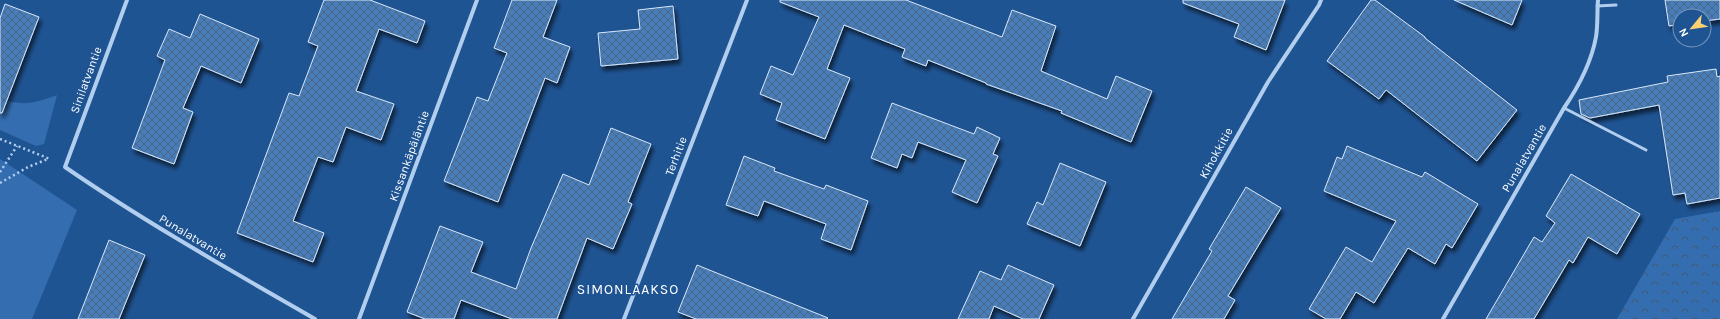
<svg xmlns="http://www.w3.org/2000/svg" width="1720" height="319" font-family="Karla,sans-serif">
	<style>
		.green { fill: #346eb0 }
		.forest { fill: url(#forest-crowns) }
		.building { fill: url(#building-cross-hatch); stroke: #d8e8fa; filter: url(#shadow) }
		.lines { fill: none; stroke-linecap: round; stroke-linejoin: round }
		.path { stroke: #b2ceee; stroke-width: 2.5; stroke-dasharray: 2 3; stroke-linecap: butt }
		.service { stroke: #b2ceee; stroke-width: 3 }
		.minor { stroke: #b2ceee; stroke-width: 4 }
		.labels { text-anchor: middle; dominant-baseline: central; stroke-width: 3; stroke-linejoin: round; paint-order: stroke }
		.street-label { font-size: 12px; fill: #fff; stroke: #1f5493 }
		.quarter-label { font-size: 14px; letter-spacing: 1px; fill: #fff; stroke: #1f5493 }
	</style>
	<defs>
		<pattern id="forest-crowns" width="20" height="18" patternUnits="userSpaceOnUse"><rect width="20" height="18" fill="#346eb0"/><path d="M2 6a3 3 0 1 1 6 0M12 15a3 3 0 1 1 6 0" fill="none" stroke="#425a74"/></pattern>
		<pattern id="building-cross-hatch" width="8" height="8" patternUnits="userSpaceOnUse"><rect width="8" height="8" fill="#487db9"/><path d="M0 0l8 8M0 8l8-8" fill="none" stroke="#4a6788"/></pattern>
		<filter id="shadow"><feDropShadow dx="2.5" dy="4.5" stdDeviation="2" flood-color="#0009"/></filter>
	</defs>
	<rect width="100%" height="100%" fill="#1f5493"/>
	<g class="green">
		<path d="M57,95L44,144L36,146L0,130V98C22,107 36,103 57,95Z"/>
		<path d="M0,159L77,210L32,319H0Z"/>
	</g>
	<path class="forest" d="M1720,211V319H1617L1675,219Z"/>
	<g class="building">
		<path d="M324,0H370L425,21L417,43L379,29L356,91L394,104L381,140L346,127L333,162L318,157L293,221L324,233L313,262L237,233L289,93L299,96L318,46L308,42Z"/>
		<path d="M512,0H557L543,37L570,47L557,83L545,78L498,202L444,181L477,97L488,101L507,53L494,48Z"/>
		<path d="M780,0H906L1002,37L1012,10L1056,26L1041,71L1107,99L1116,76L1152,91L1131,142L1061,113L1062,111L986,84V83L928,60L926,66L902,57L905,49L844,25L827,69L850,78L825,139L776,120L782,103L760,94L771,66L793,75L819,17L780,2Z"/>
		<path d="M1183,0H1285L1266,50L1234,37L1239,24L1183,3Z"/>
		<path d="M1371,0H1375L1425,37V38L1517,110L1477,161L1386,90L1379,99L1327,61Z"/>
		<path d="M1454,0H1522L1512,25Z"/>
		<path d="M1665,0H1720V19L1704,21V16H1680V24L1669,26Z"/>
		<path d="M5,4L39,17L2,113H0V18Z"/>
		<path d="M673,6L678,59L601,66L598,33L640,29L638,10Z"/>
		<path d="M200,14L259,39L241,83L201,66L183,108L193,112L174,164L132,148L165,60L157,56L169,29L190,38Z"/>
		<path d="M1716,69L1717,77L1720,76V198L1687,204L1685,193L1673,195L1659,105L1590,118L1581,114L1579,100L1668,82L1667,76Z"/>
		<path d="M892,103L974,134L977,127L1000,138L993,154L998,156L977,203L952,192L966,160L918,142L912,158L902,154L897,168L871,158Z"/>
		<path d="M611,128L651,144L628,202L632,204L613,249L587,238L557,319H512L461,300L454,319H425L407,312L440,226L483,242L471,272L516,289L531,248L563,174L589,185Z"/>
		<path d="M1347,146L1422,177L1425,172L1478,204L1452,248L1446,244L1435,264L1408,248L1374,303L1356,292L1340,319H1326L1309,309L1346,247L1372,262L1396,221L1324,191L1337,157L1342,159Z"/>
		<path d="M744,156L775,168L774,171L824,189L826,185L868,201L851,250L821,239L826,224L764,201L758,216L726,205Z"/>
		<path d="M1060,163L1106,182L1080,246L1027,224L1037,202L1043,205Z"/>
		<path d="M1571,174L1640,214L1617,254L1588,237L1573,263L1569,260L1534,319H1486L1534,237L1542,242L1555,223L1546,216Z"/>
		<path d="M1246,187L1281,208L1228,296L1235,300L1224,319H1172L1212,251L1209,249Z"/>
		<path d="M109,240L145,255L119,319H78Z"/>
		<path d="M697,265L828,318L827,319H696L678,312Z"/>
		<path d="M1008,265L1054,285L1039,319H1023L994,306L989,319H958L980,271L1001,280Z"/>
	</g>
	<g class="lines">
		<g class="path">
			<path d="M0,139L50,159"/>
			<path d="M0,172L17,146"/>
			<path d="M0,183L28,167L48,159"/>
		</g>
		<g class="service">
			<path d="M1597,6L1616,5"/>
			<path d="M1564,108L1646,150"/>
		</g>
		<g class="minor">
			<path d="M127,0L65,167C145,222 230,270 315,319"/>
			<path d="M359,319L477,0"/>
			<path d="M624,319L747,0"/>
			<path d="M1133,319L1268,82L1319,5L1321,0"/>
			<path d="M1443,319L1564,108C1579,86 1591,64 1596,37C1598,25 1597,12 1598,0"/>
		</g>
	</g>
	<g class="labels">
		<g class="street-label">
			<text transform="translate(86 80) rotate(-70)">Sinilatvantie</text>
			<text transform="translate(1216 153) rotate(-61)">Kihokkitie</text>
			<text transform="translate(409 156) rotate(-70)">Kissankäpäläntie</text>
			<text transform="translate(676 156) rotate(-69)">Terhitie</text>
			<text transform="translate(1524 158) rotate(-60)">Punalatvantie</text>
			<text transform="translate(193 237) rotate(31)">Punalatvantie</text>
		</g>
		<g class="quarter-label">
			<text x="628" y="289">SIMONLAAKSO</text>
		</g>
	</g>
	<g transform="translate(1692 28) rotate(241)"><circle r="19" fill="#1f5493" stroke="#7998be"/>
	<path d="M0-3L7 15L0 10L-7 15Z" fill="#fbd172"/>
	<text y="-6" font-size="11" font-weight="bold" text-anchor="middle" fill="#ffffff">N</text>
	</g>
</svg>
